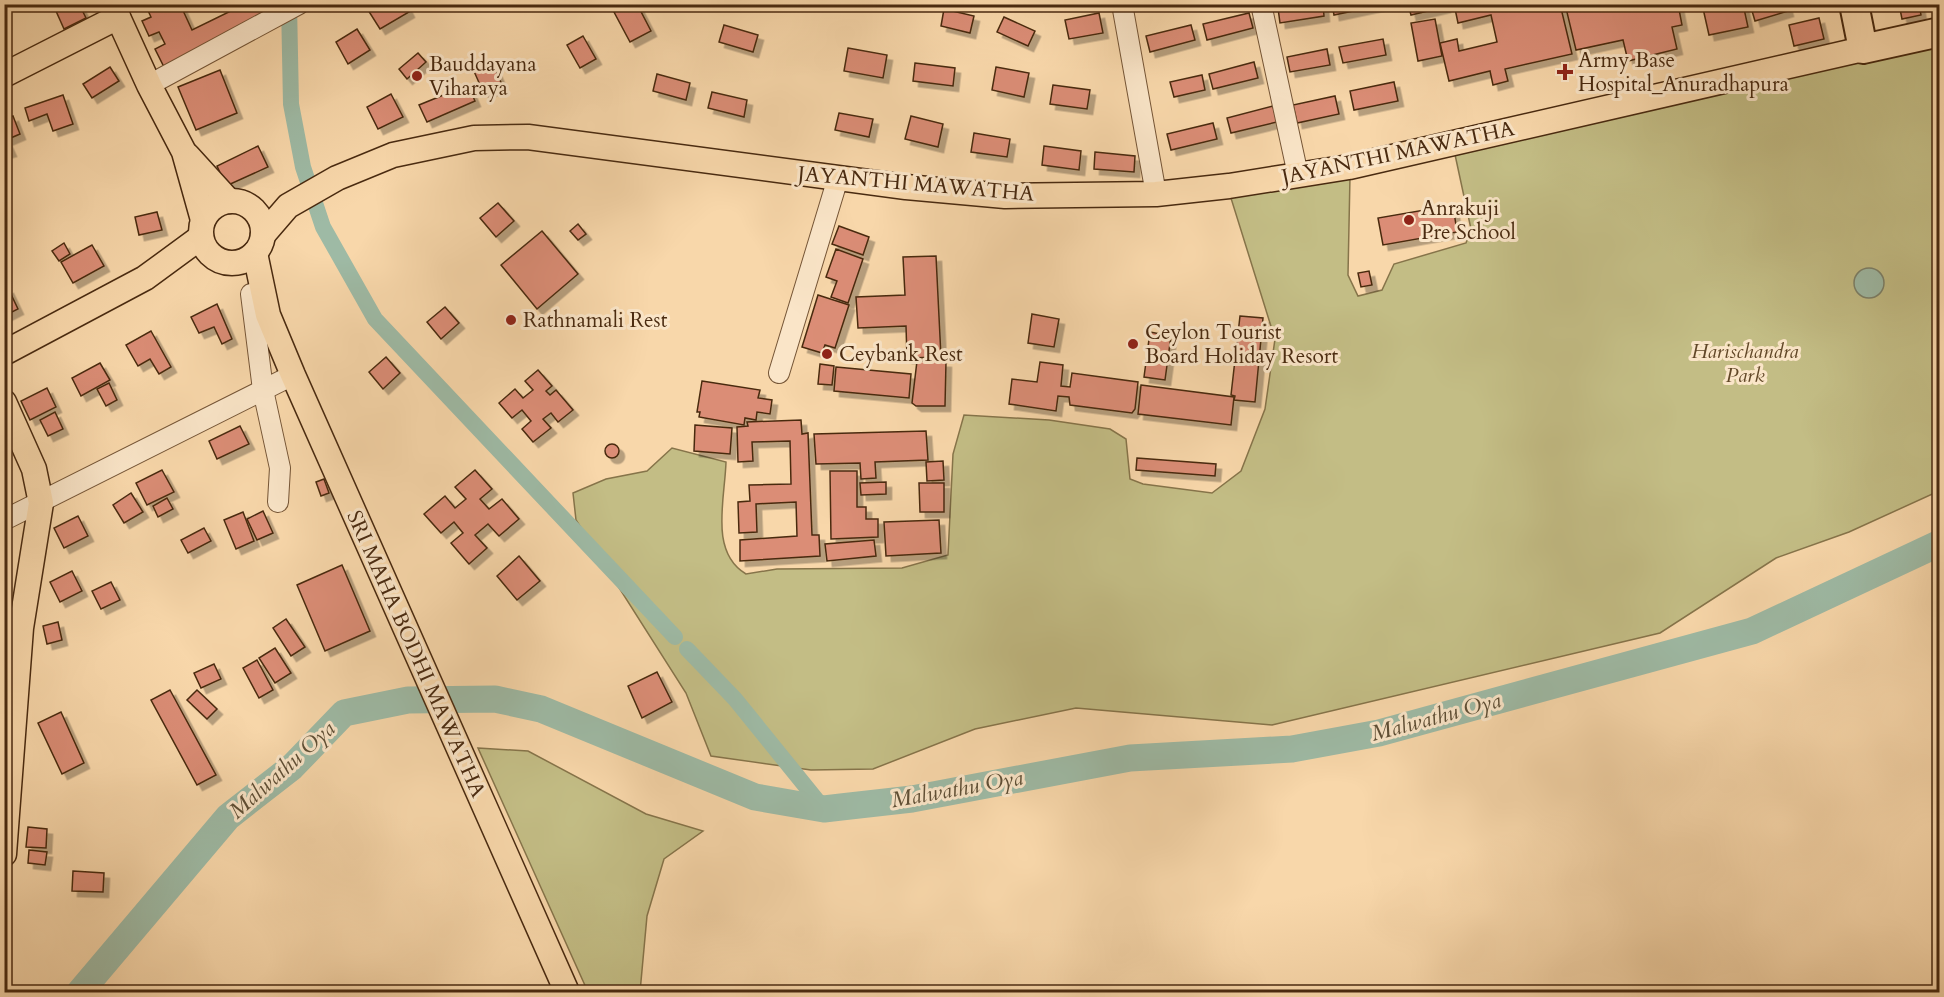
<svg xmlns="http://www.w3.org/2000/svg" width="1944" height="997" font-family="Cardo,serif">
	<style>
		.green { fill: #c3bd85; stroke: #86744a; stroke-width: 1.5 }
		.water { fill: #9ebaa5; stroke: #7c8069; stroke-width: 1.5 }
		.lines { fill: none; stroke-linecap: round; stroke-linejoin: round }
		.canal { stroke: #9ebaa5; stroke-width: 16 }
		.river { stroke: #9ebaa5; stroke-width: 27 }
		.building { fill: #db8d76; stroke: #492a10; stroke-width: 1.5; filter: url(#shadow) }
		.minor-casing { stroke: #755536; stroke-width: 22 }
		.major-casing { stroke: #492a10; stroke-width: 27 }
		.highway-casing { stroke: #492a10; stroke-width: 32 }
		.minor { stroke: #fae5c8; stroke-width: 20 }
		.major { stroke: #f8d7aa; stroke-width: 24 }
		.highway { stroke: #f8d7aa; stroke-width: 28 }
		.poi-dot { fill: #8f2418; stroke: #fae5c8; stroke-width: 2 }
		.labels { text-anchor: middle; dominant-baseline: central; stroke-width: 6; stroke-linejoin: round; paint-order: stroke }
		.poi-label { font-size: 21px; fill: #492a10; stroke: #fae5c8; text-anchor: start }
		.street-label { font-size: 21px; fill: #492a10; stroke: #fae5c8 }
		.park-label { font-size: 21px; font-style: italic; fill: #614727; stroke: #fae5c8 }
		.water-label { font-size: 22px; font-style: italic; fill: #5e4e35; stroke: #fae5c8 }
	</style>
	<defs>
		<filter id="shadow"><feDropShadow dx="5.5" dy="5.5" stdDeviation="0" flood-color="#0004"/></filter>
	</defs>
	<rect width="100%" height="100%" fill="#f8d7aa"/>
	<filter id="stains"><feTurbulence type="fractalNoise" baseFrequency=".00333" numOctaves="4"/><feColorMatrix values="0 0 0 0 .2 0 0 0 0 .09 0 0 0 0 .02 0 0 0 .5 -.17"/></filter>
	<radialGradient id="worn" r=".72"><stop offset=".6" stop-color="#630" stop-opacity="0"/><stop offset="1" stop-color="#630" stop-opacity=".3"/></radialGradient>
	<g class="green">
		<path d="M1939,43V491L1849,532L1776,558L1660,633L1272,725L1076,708L975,729L873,769L811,770L711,756L686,693L576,520L573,493L606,479L647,471L672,448L726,462C725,499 709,552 746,574L777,569L902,568L948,555L953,454L964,415L1049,420L1110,429L1126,439L1130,479L1143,484L1212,493L1241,471L1265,409L1275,339L1230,195L1296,188L1350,176L1348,275L1358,296L1382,290L1394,264L1466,243L1471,229L1454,150Z"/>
		<path d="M478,748L528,751L646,814L703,831L664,859L647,916L640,992H588Z"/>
	</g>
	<circle class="water" cx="1869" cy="283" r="15"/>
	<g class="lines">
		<g class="canal">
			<path d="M289,4L291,104L303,167L323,227L375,319L675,637"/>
			<path d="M687,649L735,699L824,809"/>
		</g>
		<path class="river" d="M80,992L228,817L292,767L344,713L408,700L495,699L541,709L755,797L824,809L841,807L912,799L1130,758L1292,749L1379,733L1752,631L1940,543"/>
	</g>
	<g class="building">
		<path d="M69,4H79L86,18L64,29L56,11Z"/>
		<path d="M145,4H180L192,30L245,4H273L277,12L186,54L187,56L164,67L155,49L165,44L159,32L149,36L142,21L151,17Z"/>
		<path d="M378,4H405L409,12L380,29L368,10Z"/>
		<path d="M629,4H637L651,31L630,42L614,12Z"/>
		<path d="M1300,4H1323L1324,16L1280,23L1278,8Z"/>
		<path d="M1332,4H1382V5L1334,15Z"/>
		<path d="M1408,4H1444L1445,7L1411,15Z"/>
		<path d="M1454,4H1560L1572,54L1505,69L1508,81L1493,85L1490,71L1449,81L1440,43L1457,39L1459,51L1497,42L1491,15L1458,23Z"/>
		<path d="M1565,4H1678L1682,25L1672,27L1677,49L1628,61L1623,40L1576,50Z"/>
		<path d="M1702,4H1743L1748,27L1709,35Z"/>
		<path d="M1750,4H1786L1788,11L1755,21Z"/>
		<path d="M1899,4H1919L1921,15L1902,19Z"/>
		<path d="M944,9L974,16L970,33L941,26Z"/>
		<path d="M1099,13L1103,33L1069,39L1065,20Z"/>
		<path d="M1249,13L1253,28L1207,40L1203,24Z"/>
		<path d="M1004,17L1035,31L1028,46L997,32Z"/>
		<path d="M1819,18L1824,39L1794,46L1789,25Z"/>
		<path d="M1435,19L1442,56L1418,61L1411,23Z"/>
		<path d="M724,25L758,35L753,52L719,42Z"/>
		<path d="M1191,25L1195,40L1150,52L1146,36Z"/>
		<path d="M357,29L370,50L348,64L336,42Z"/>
		<path d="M583,36L596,59L580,68L567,45Z"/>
		<path d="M1383,39L1386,55L1343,63L1339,47Z"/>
		<path d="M848,48L887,55L883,78L844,71Z"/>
		<path d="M1327,49L1330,65L1290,72L1287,57Z"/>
		<path d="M418,53L426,62L407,79L399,69Z"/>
		<path d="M492,61L502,85L484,94L473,69Z"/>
		<path d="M1254,62L1258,78L1213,89L1209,74Z"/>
		<path d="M915,63L955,68L953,86L913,81Z"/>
		<path d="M110,67L119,81L92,98L83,84Z"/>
		<path d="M996,67L1029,73L1024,97L992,90Z"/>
		<path d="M220,70L237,113L196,130L178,87Z"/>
		<path d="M657,74L690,83L686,100L653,91Z"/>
		<path d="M1202,75L1205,90L1174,97L1170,82Z"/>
		<path d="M1394,82L1398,101L1354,110L1350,91Z"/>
		<path d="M468,85L475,101L427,122L419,105Z"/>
		<path d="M1053,85L1090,90L1087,109L1050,104Z"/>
		<path d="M712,92L747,100L744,117L708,108Z"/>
		<path d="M391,94L403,117L378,129L367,107Z"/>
		<path d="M63,95L73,124L53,131L47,114L29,121L25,108Z"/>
		<path d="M1335,96L1339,114L1297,123L1293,105Z"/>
		<path d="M1273,106L1277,122L1231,133L1227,118Z"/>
		<path d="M839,113L873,119L869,137L835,130Z"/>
		<path d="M13,116L20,134L6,140L11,151L4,153V119Z"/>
		<path d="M911,116L943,124L938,147L905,139Z"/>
		<path d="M1213,123L1217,139L1171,150L1167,134Z"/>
		<path d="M974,133L1010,139L1007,157L971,152Z"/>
		<path d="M258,146L268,167L226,186L217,166Z"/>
		<path d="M1044,146L1081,151L1079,170L1042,165Z"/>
		<path d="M1095,152L1135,156L1134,172L1094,169Z"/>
		<path d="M498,203L514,221L496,237L480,218Z"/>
		<path d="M1453,205L1457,232L1383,245L1378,218Z"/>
		<path d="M157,212L162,230L139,235L135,217Z"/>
		<path d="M578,224L586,234L578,240L570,231Z"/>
		<path d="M839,226L869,237L863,255L832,244Z"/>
		<path d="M542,231L578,274L537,309L501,265Z"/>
		<path d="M64,243L70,254L59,261L52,251Z"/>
		<path d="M92,245L104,266L73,283L61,262Z"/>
		<path d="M836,249L863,259L848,303L831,297L837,281L826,277Z"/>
		<path d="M936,256L941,357L907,358L906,326L858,328L856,297L905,295L903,257Z"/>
		<path d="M1369,271L1372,285L1361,287L1358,273Z"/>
		<path d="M8,288L18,309L4,316V290Z"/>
		<path d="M818,295L849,305L835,348L825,345L822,353L802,347Z"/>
		<path d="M217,304L232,339L222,344L214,327L199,333L191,317Z"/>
		<path d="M445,307L459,323L441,339L427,322Z"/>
		<path d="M1032,314L1059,319L1054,347L1028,343Z"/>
		<path d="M1240,316L1263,318L1255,402L1234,400L1235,396L1231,395Z"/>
		<path d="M151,331L171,367L159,374L150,359L138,366L126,345Z"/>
		<path d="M1150,332L1171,336L1165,380L1144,377Z"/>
		<path d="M386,357L400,373L383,389L369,372Z"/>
		<path d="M917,361L946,362L945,406H916L912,403Z"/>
		<path d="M1040,362L1063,365L1061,386L1070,387L1072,373L1138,382L1135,409L1132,413L1070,405L1069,397L1058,396L1056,411L1009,404L1012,379L1037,382Z"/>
		<path d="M100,363L110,380L81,396L72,378Z"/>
		<path d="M820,364L834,366L832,385L818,384Z"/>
		<path d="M836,367L911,374L909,398L834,391Z"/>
		<path d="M538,370L552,386L546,391L550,395L556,390L573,410L558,422L551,413L543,419L551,428L533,442L522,429L531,421L522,410L512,418L499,403L515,389L523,398L533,390L525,381Z"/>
		<path d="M702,381L760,390L758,398L772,400L770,414L757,412L756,420L745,418L744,425L699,417L700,412H697Z"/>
		<path d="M109,383L117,400L106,406L97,389Z"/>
		<path d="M1141,385L1234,397L1231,425L1138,414Z"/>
		<path d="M47,388L56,407L30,420L21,401Z"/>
		<path d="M55,412L63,429L48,436L40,420Z"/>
		<path d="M801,420L802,434L808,433L812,535H819L820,556L740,561V540L797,536L796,502L756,504L757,532L739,533L738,502L750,501L749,485L791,484L790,441L752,442L753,461L738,462L737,427L748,426L747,422Z"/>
		<path d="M695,425L732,428L730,454L694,451Z"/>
		<path d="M240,426L249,444L217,459L209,441Z"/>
		<path d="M926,431L928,460L875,462L876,478L861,479L860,463L816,464L814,434Z"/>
		<circle cx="612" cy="451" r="7"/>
		<path d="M1137,458L1216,464L1215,476L1136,470Z"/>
		<path d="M943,461L944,480L927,481L926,462Z"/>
		<path d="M162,470L174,492L147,505L136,483Z"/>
		<path d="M475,470L492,489L480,499L489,509L502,499L519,519L499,536L488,524L475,535L487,548L469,564L451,543L463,533L454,522L441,533L424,514L445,496L455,508L466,499L455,487Z"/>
		<path d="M830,471H857V507H866V519H878V537L831,539Z"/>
		<path d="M324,479L329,493L321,496L316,482Z"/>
		<path d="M886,482V494L861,495L860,483Z"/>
		<path d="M919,483H944V512H920Z"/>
		<path d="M131,493L143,512L124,523L113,505Z"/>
		<path d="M167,498L173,509L158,517L153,506Z"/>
		<path d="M263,511L273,533L257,540L247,519Z"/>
		<path d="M243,512L254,541L236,549L224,520Z"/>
		<path d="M78,516L88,536L64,548L54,528Z"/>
		<path d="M939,520L941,553L886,556L884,522Z"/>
		<path d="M204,528L211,541L188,553L181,540Z"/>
		<path d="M874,540L876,556L827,561L825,544Z"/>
		<path d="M519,556L540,581L517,600L497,576Z"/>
		<path d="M342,565L370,631L325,651L297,585Z"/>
		<path d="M72,571L82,591L60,602L50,582Z"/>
		<path d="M111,582L120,600L101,609L92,591Z"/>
		<path d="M286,619L305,647L291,656L273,628Z"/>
		<path d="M58,622L62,640L47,644L43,626Z"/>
		<path d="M275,648L291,673L275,683L259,658Z"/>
		<path d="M257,660L273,690L259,698L243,668Z"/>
		<path d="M214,664L221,679L201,688L194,673Z"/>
		<path d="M657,672L672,702L642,718L628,686Z"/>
		<path d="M170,690L216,775L197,785L151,700Z"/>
		<path d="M197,690L217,709L207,719L187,700Z"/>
		<path d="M61,712L84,763L62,774L38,723Z"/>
		<path d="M28,827L47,829L46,848L26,847Z"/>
		<path d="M29,850L47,852L45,865L28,863Z"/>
		<path d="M73,871L104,873L103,892L72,891Z"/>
	</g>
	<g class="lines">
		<defs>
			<g id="minor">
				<path d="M1122,4L1156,194"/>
				<path d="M1261,4L1298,175"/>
				<path d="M149,85L299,4"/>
				<path d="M251,294L263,390L280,468L278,502"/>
				<path d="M779,373L838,178"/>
				<path d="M4,520L293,375"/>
			</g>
			<g id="major">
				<path d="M112,4L149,85L184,152L203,220"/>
				<path d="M4,75L118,17"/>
				<path d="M188,156L229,201"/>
				<circle cx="232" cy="232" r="31"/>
				<path d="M263,235L288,206L337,178L393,155L474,138L528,137L906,187L1005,196L1156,194L1229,186L1349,167L1863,49"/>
				<path d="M255,253L268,315L293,375L567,992"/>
				<path d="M4,353L145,278L201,237"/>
				<path d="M4,402L34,469L41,503L21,628L4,854"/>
			</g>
			<path id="highway" d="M1854,4L1863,49L1940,32"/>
		</defs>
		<use href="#minor" class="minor-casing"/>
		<use href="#major" class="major-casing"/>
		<use href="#highway" class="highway-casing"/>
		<use href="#minor" class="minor"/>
		<use href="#major" class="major"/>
		<use href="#highway" class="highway"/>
	</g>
	<g class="poi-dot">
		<path d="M1562 63h6v6h6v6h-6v6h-6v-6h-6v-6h6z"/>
		<circle cx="417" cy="76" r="6"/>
		<circle cx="1409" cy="220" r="6"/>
		<circle cx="511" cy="320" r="6"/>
		<circle cx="1133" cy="344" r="6"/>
		<circle cx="827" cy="354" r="6"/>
	</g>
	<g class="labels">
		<g class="poi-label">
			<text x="1578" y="60">Army Base<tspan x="1578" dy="24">Hospital_Anuradhapura</tspan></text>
			<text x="429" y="64">Bauddayana<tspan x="429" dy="24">Viharaya</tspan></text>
			<text x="1421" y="208">Anrakuji<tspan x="1421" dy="24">Pre School</tspan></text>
			<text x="523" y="320">Rathnamali Rest</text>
			<text x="1145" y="332">Ceylon Tourist<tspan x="1145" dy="24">Board Holiday Resort</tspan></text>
			<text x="839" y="354">Ceybank Rest</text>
		</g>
		<g class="street-label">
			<text transform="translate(1398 153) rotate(-12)">JAYANTHI MAWATHA</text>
			<text transform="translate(916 184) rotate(5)">JAYANTHI MAWATHA</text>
			<text transform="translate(416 654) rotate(66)">SRI MAHA BODHI MAWATHA</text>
		</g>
		<g class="park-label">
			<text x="1745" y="351">Harischandra<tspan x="1745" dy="24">Park</tspan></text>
		</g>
		<g class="water-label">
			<text transform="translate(1436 717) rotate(-15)">Malwathu Oya</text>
			<text transform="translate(282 770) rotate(-42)">Malwathu Oya</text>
			<text transform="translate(957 789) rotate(-10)">Malwathu Oya</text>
		</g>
	</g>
	<rect width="1944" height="997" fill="none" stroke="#f8d7aa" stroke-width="24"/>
	<rect x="6" y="6" width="1932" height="985" fill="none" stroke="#492a10" stroke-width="3"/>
	<rect x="12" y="12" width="1920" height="973" fill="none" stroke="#492a10" stroke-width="1.5"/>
	<rect width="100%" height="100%" filter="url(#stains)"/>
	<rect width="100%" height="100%" fill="url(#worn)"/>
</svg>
